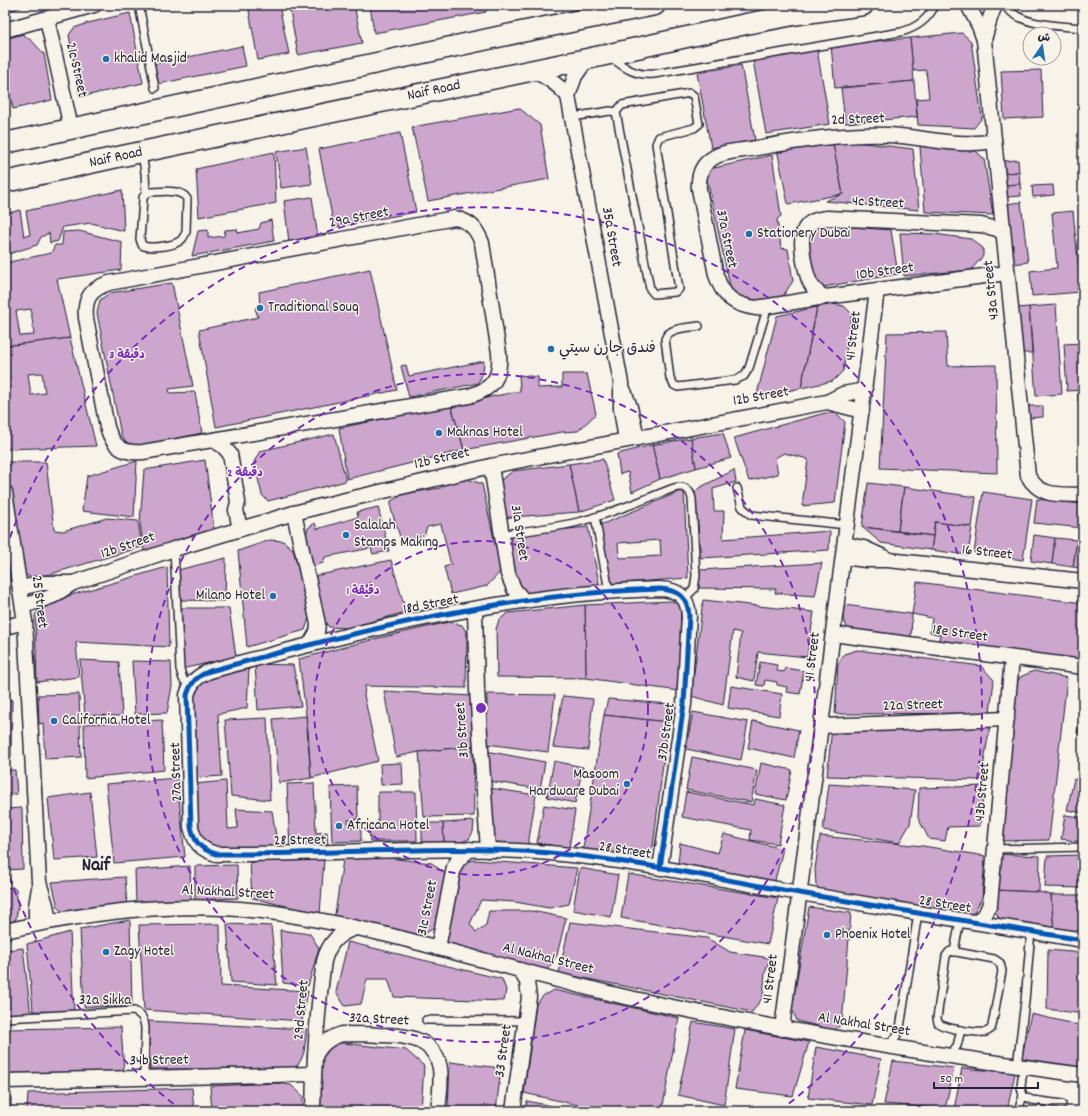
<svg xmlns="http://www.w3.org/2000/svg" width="1088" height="1116" font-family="Dekko,'Playpen Sans Arabic',sans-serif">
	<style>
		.building { fill: #cda6ce; stroke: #22223b; fill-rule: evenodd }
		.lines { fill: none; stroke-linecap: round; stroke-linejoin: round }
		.service-casing { stroke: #22223b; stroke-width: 10 }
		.minor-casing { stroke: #22223b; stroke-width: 17 }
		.secondary-casing { stroke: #22223b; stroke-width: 23 }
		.service { stroke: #f7f3e8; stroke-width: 7 }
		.minor { stroke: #f7f3e8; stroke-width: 14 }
		.secondary { stroke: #f7f3e8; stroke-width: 20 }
		.cycleway-casing { stroke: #f7f3e8; stroke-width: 8 }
		.cycleway { stroke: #0057b8; stroke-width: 5 }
		.ring { fill: none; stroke: #7b2cbf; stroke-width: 2; stroke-dasharray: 7 5 }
		.poi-dot { fill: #1f6fb2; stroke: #f7f3e8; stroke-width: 1.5 }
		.labels { text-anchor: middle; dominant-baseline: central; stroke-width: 3; stroke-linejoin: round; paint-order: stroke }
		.poi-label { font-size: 15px; fill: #22223b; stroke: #f7f3e8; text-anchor: start }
		.street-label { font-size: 15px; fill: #22223b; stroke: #f7f3e8 }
		.district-label { font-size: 19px; font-weight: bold; fill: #22223b; stroke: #f7f3e8 }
		.centre { fill: #7b2cbf; stroke: #f7f3e8; stroke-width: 2 }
		.ring-label { font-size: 12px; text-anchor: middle; font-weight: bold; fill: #7b2cbf; stroke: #f7f3e8; stroke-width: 3; stroke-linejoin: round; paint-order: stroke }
	</style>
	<rect width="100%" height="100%" fill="#f7f3e8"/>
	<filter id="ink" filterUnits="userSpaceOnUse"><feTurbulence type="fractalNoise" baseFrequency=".025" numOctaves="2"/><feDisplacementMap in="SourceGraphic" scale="8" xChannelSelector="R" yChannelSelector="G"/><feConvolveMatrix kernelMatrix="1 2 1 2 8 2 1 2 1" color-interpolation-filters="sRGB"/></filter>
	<g filter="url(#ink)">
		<g class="building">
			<path d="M5,5H29L5,12Z"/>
			<path d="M248,5H279L289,54L258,60Z"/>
			<path d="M289,5H354L362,43L298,55Z"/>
			<path d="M370,5H485L486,12L374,33Z"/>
			<path d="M130,13L143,83L80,97L69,35L74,28L88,23Z"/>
			<path d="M962,33L971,41L982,118L974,128L918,125L916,99L929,98L926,70L913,71L910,38Z"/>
			<path d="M23,34L33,42L44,54L52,100L13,109L5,71V39Z"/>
			<path d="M910,38L914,81L835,88L831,45Z"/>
			<path d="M242,46L246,66L158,84L154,64Z"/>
			<path d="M817,50L830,124L766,134L753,60Z"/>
			<path d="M741,65L755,140L711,148L697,73Z"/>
			<path d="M1041,70L1043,117L1004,119L1001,71Z"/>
			<path d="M914,81L917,117L845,123L841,88Z"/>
			<path d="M519,108L540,125L549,179L428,201L412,127Z"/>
			<path d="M400,133L416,212L334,227L319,149Z"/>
			<path d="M832,139L843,194L788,204L777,149Z"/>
			<path d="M832,139L913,149L919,210L825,201L843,194Z"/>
			<path d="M920,146L975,150L984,159L993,215L925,212Z"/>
			<path d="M306,147L312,184L281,188L276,152Z"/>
			<path d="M274,152L276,203L199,217L196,169Z"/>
			<path d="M772,155L781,216L777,219L781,248L788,249L793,281L783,296L757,304L732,295L705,170Z"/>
			<path d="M1018,160L1019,172L1005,173L1004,161Z"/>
			<path d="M1019,172L1020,184L1006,185L1005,173Z"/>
			<path d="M1020,184L1021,196L1007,197L1006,185Z"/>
			<path d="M1053,185L1054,195L1033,197L1032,186Z"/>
			<path d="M122,190L124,231L91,223L63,227L58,241L50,243L49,233L41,237L37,245L5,255V214L20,210L24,236L30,235L26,211Z"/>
			<path d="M312,197L318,238L289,242L284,201Z"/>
			<path d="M1021,202L1028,262L1013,264L1006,204Z"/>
			<path d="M1073,211L1081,292L1032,296L1030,271L1057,268L1052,213Z"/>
			<path d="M271,220L274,241L192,256L198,231L208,230V238L224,236L225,230L237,229L238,233L259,229L261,223Z"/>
			<path d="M824,225L891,230L898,274L823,287L812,282L806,235L813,228Z"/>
			<path d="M79,231L122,242L121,270L57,279L70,338L5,346V263L51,253L55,245H62L63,232ZM31,309L34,335L20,336L16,311Z"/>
			<path d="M900,233L934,234L971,239L983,248V256L971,270L904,276Z"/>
			<path d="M370,269L397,390L216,427L199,330L258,317L255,308L260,306L259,292Z"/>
			<path d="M172,283L193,386L169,389L170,393L195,392L202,433L141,446L128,444L121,435L97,313L100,300L110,293Z"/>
			<path d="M833,304L844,306L852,314L843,371L833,381L801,388L817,307Z"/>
			<path d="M1056,305L1062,394L1036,396L1029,307Z"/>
			<path d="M817,307L801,388L756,398L777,316Z"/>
			<path d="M1029,307L1032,353H1021L1017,308Z"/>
			<path d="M946,332L948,366L996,365L997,473L880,468L887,333Z"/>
			<path d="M70,338L96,446L7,449L5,436V346ZM42,373L45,393L31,395L28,374Z"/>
			<path d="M1083,343V390L1067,391L1064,344Z"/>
			<path d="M484,361L483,373L478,383L409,397L401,366L406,365L409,376Z"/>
			<path d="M562,374H587L596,414L578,431L562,432L464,450L451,405L520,391L519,375L538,377V388L562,387Z"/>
			<rect x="1078" y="395" width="5" height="6"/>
			<path d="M451,405L464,450L347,479L339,428Z"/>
			<path d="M1028,406H1043V417L1029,418Z"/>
			<path d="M825,413H836L845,422L835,503L802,506L808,459L784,453L775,458L778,474L749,481L734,438Z"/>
			<path d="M723,433L731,458L696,468L691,438Z"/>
			<path d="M334,434L346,481L268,501L262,495L254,462L260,451Z"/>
			<path d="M691,438L696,468L660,479L652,445Z"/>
			<path d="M652,445L660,479L632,492L628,472L620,474L617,454Z"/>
			<path d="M603,459L615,500L579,512L569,464Z"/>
			<path d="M205,460L214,529L144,551L140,523L144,470Z"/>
			<path d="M137,461L134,517L82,511L87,476Z"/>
			<path d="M5,462H46L54,530L63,531L107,518L138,521L142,547L47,575L30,577L20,571L5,471Z"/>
			<path d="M569,464L579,512L500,518L497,483L513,471Z"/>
			<path d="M734,470L736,482L713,489L714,511H724L723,539L830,531L829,550L701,558L695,493L699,488Z"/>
			<path d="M461,477L482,484L501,571L487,586L451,594L444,567L451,565L441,524L427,527L424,536L402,543L391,509V501L404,494L440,488Z"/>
			<path d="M868,483L904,487L898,531L862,527Z"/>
			<path d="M904,487L976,497L972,527L935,522L933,536L898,531Z"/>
			<path d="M684,490L688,578L610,584L598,526ZM660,540L661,556L619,558L618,543Z"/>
			<path d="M983,492L1032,499L1023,560L974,553Z"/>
			<path d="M1037,499L1083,504V528L1034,523Z"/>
			<path d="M378,507L389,551L373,554L371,548L325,557L323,563L313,566L305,540L308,528L315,523L317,529L358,517L357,512Z"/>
			<path d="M935,522L972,527L968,555L931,550Z"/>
			<path d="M588,527L600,588L528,599L512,577L509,535Z"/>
			<path d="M862,527L933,536L931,550L881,543Z"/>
			<path d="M1034,535L1055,538L1052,564L1031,561Z"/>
			<path d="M1055,538L1077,540L1073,567L1052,564Z"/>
			<path d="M270,540L283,541L293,549L310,615L305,630L247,647L238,551Z"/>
			<path d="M1077,540L1083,541V568L1073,567Z"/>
			<path d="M226,558L225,601L181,600L178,570Z"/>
			<path d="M391,560L406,612L348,628L329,627L320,616L310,577Z"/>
			<path d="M822,563L815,596L775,593L776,589L699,588L700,570Z"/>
			<path d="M167,567L169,647L76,642L79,677L37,682L35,615L44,603Z"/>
			<path d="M917,582L1083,603V662L938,644L940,635L930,632L932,618L912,614Z"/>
			<path d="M5,592L8,608L5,619Z"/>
			<path d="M703,600L814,612L807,657L758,652L754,681L736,677L741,633L733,631L723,705L691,696Z"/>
			<path d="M672,601L681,605L679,691L586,678L585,605Z"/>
			<path d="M585,605L586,678L497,677L496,629L499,620L508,613Z"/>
			<path d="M844,605L912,614L911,637L870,631V637L848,629L843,619Z"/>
			<path d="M180,608H229L236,657L181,669Z"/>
			<path d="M449,622L462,625L467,633L466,688L365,686L364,695L378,761L311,778L308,731L299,659L379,638Z"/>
			<path d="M857,650L981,666L994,680L990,713L835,714L838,664L844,654Z"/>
			<path d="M5,653L8,655V685L5,686Z"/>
			<path d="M80,660L119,662L122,716L85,715Z"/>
			<path d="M132,661L171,662L172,686L167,713L135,714Z"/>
			<path d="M760,662L777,665V671L784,672L785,668L804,671L800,694L786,692L787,687L777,685V682L765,680L764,686L756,685Z"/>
			<path d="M255,664L293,665L301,706L258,710Z"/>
			<path d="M249,668L247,708L218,714L222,776L194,778L192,690L196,684L209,679Z"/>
			<path d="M1034,671L1067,678L1049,840L998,841L1014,689L1020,677Z"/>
			<path d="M731,686L782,694L779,716L728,708Z"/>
			<path d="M1083,689V733H1077Z"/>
			<path d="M384,691L472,696L473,746L419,752L396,757Z"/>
			<path d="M79,694L81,757L45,759L43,723L39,724L38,695Z"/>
			<path d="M487,694L555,695L548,752L487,744Z"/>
			<path d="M563,696L593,699L588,750L553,747Z"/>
			<path d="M608,699L669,704L668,722L604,715Z"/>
			<path d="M5,700H12L11,757H5Z"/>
			<path d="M693,712L748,722L741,760L686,749Z"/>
			<path d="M604,715L668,722L653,847L634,862L582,855Z"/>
			<path d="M306,716L311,778L279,783L273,719Z"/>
			<path d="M267,718L270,800L231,796L225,720Z"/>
			<path d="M162,720L164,770L85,778L84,724Z"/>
			<path d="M753,721L799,730L794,758L748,748Z"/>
			<path d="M990,725L981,780L827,776L832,727Z"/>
			<path d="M473,746L474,816L424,817L419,752Z"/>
			<path d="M1083,750V777L1081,776Z"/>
			<path d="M486,751L545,762L540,789L488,781Z"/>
			<path d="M692,757L757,770L751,802L686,790Z"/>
			<path d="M554,761L583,767L575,803L547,797Z"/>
			<path d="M402,763L403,784L381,785L380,764Z"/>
			<path d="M761,763L792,770L786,800L755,794Z"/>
			<path d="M5,770H15L17,794H5Z"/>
			<path d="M177,778L185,857L114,863L106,784Z"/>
			<path d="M1074,779L1083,781V813L1067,810Z"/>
			<path d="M226,781L228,829L238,828L236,809L272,811L278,849L222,851L212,847L203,838L196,825L194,784Z"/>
			<path d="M314,783L316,833L327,832L328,847L290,849L287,784Z"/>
			<path d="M829,784L915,790L910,824L899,843L823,830Z"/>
			<path d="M357,786L358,819L348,820L349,827H361V841L332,842L330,787Z"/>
			<path d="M984,786L980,826L948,827L945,841L929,839L918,818L919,788Z"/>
			<path d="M489,788L536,795L528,845L496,842L489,832Z"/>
			<path d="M90,792L97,857L54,860L48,798Z"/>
			<path d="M378,792H416L417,841H370L369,824H378Z"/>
			<path d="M686,792L754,805L755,799L785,805L778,844L750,840L751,830L682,817Z"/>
			<path d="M544,805L575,810L569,848L537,843Z"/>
			<path d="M22,808L23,869L5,870V809Z"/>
			<path d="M1065,815L1080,817L1079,822H1083V842L1061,839Z"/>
			<path d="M474,821L473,832L469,839L461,842L444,843L443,823Z"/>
			<path d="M422,823H443L444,843H422Z"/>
			<path d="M724,834L783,849L774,884L678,864L680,843L718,853Z"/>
			<path d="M820,836L923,846L985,856L982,898L973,914L967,916L822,893L816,885L815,869Z"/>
			<path d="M344,853L432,863L445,874L440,916L434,928L415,940L334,921Z"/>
			<path d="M996,854L1040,856L1039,892L994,890Z"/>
			<path d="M1083,855V888L1045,887L1047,856Z"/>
			<path d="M324,859L320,914L252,898L250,862Z"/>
			<path d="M474,860L577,868L569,904L549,908L515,902L481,900L470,924L476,932L486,925L489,911H532L566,918L557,955L547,970L449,949L441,937L460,864Z"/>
			<path d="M237,865L238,898L195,900V866Z"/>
			<path d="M190,866L191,900L136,903L135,870Z"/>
			<path d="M580,868L618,875L611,917L573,910Z"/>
			<path d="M628,874L778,898L768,944L621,918Z"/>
			<path d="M125,877L127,906L67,915L58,908L52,882Z"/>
			<path d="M13,887L16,890L18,906L16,919L5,926V888Z"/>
			<path d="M994,890L1039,892L1051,895L1054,931L1001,922L995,911Z"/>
			<path d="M1051,895H1083V935L1054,931Z"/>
			<path d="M809,907L851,913L842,1024L834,1030L797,1021L792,1009Z"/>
			<path d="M130,920L132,1006L84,1007L80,929Z"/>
			<path d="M570,922L707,938L730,952L770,958L765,973L763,997L752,1012L559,973Z"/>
			<path d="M220,924L221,986L308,991L302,1021L144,1010L139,925Z"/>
			<path d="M227,924L271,926L277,985L231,982Z"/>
			<path d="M280,930L310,934L319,948L308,986L283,983Z"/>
			<path d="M70,932L74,1012L33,1011L27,944Z"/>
			<path d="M348,942L502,979L506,990L504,1001L394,997L388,979H367L361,1004L345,1006L336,992Z"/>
			<path d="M23,948L31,1016H5V950Z"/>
			<path d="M1048,950L1083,953V1014L1047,1009Z"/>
			<path d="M554,990L679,1018L662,1111H605L524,1093L536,1004L544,995Z"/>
			<path d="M1031,1014L1083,1026V1071L1021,1061Z"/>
			<path d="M148,1021L307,1029L304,1052L301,1060L295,1069H150Z"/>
			<path d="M693,1022L735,1029L724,1105L678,1095Z"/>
			<path d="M121,1027L124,1071L5,1074V1029Z"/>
			<path d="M745,1030L809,1042L793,1096L735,1089Z"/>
			<path d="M330,1043H343L406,1050L424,1066L421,1111H319L316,1057Z"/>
			<path d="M816,1047L881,1059L872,1105L808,1098Z"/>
			<path d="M893,1061L954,1068L945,1109L884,1104Z"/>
			<path d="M450,1062L501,1068L496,1111H448Z"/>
			<path d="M962,1068L1015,1073L1007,1111L954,1109Z"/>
			<path d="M278,1083L291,1085L303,1096V1111H212L210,1086Z"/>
			<path d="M192,1088L194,1111H27L28,1093Z"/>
			<path d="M11,1093V1111H5V1094Z"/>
			<path d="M527,1101L576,1111H525Z"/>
		</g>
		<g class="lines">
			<defs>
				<g id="service">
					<path d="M139,5L155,88"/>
					<path d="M1004,5C1021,27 1057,25 1083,28"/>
					<path d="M611,57C624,68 636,76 654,74L901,32C916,28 928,20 935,5"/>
					<path d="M572,117L610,111L616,112L650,289L654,294L675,292L679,289L656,144L659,137L694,128L699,124L694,96L690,93L622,105L616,112"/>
					<path d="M142,153L145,173L146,194"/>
					<path d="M149,192C160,192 181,188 187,199L186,232C184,237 182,241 176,243C170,246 147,249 142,245L140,239L143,200V197Z"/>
					<path d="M699,326C687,328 669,327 665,339L670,378L674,385L678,387L735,380L744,376L749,368L768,306"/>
					<path d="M737,488L742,507L751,515L847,525"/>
					<path d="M595,517L609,591"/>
					<path d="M502,534C527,531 553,528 578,522C611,514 642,500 674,488C683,485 690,488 692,499L696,576L694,589L685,598"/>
					<path d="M174,549L180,669L183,679L190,687"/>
					<path d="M995,849L1083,847"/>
					<path d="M951,951L994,959L1000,963L1002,971L992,1026L991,1029L986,1032C976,1033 945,1029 938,1023L937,1018L946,956L949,952Z"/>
					<path d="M954,952L960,920"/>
					<path d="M5,1018L134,1011C142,1015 144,1019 145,1028L144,1079"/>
					<path d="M426,1020L525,1021"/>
					<path d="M887,1044C895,1041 898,1035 900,1028L918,913"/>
					<path d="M948,1056L957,1046L961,1030"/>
					<path d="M1017,1066L1025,1001L1031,931"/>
					<path d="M1023,1067L1021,1087L1023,1096L1032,1100L1062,1104"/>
					<path d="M1018,1111L1023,1096"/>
				</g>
				<g id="minor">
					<path d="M968,5L979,26L984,40L1028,476C1040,498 1061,494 1083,495"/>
					<path d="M47,19L71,128"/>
					<path d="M5,30L94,5"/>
					<path d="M984,40L990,18L995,5"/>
					<path d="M587,59L575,76L568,96L621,383V409L626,440"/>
					<path d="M531,70C546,76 558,84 568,96"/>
					<path d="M994,141C959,148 925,137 889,135C843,133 796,141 751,149C739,151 723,151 713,158C701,165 698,176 699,189L716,275C723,297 734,305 756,308L825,297L1007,273"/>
					<path d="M455,218C471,222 476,228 482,243L499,353C501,378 493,389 469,396L143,452C123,454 113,447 107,427L86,318C84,298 91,289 109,283Z"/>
					<path d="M825,297C810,290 807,277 804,261C800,239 799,220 827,218L981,225L997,229L1003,233"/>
					<path d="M624,391L630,407L637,437"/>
					<path d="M827,402L862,411"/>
					<path d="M213,440L223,446L230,454L238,502L236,510L240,529"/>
					<path d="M491,466L508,574L514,589L524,601"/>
					<path d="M5,492L25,622L39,882L46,905L49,921"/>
					<path d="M294,513L318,624L317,632L310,644"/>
					<path d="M845,544L864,548L886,558"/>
					<path d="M843,557L866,560H888L1083,581"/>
					<path d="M20,588L43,583H73"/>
					<path d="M23,606L39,601L53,596L73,583L174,549L294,513L337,502L491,466L827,402L843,394L865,390"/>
					<path d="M475,609L477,690L488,850"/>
					<path d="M5,627L25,622"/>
					<path d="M833,634L1083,667"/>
					<path d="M821,726L1007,719"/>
					<path d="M660,868L684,704L689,616C688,597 679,590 660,589C507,593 357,631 210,671C197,676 191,682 187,695L191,827C195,843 200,849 216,854C327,855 438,844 550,853C630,860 709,877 788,891C886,908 985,924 1083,940"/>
					<path d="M975,922L985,915L990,904L1012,658"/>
					<path d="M36,924V906L39,888"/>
					<path d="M5,931C84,913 159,903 240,909C291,913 342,924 392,936C468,955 544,978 621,996C774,1030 928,1054 1083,1075"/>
					<path d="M438,948L454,867L458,860L470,849"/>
					<path d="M782,1029L877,290"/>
					<path d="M315,1056C321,1044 329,1038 342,1034C355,1034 367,1034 379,1035C404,1035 434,1037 440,1068C442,1082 439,1097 438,1111"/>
					<path d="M5,1081L314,1074"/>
					<path d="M313,1111C314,1061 317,1011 324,961C329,943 338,933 356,928"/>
					<path d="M513,1111L529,997L527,982L520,970"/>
				</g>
				<g id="secondary">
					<path d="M5,143L521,32L655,5"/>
					<path d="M5,182L113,158L587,59L746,24L799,14L863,5"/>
				</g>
			</defs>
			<use href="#service" class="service-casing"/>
			<use href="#minor" class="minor-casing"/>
			<use href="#secondary" class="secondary-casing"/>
			<use href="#service" class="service"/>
			<use href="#minor" class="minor"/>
			<use href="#secondary" class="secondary"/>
			<defs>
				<path id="cycleway" d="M660,868L684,704L689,616C688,597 679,590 660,589C507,593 357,631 210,671C197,676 191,682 187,695L191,827C195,843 200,849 216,854C327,855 438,844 550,853C630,860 709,877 788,891C886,908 985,924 1083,940"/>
			</defs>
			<use href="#cycleway" class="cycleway-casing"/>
			<use href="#cycleway" class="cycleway"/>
		</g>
	</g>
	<g class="ring">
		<circle cx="481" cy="708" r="167"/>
		<circle cx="481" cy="708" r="334"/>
		<path d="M183 1111A501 501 0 0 1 6 867M6 549A501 501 0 1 1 779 1111"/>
	</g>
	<g class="poi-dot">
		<circle cx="106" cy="59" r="4"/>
		<circle cx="749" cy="234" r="4"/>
		<circle cx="260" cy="308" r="4"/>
		<circle cx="551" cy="349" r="4"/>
		<circle cx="439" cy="433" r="4"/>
		<circle cx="346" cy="535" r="4"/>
		<circle cx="273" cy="596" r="4"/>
		<circle cx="54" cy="721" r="4"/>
		<circle cx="627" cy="784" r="4"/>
		<circle cx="339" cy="826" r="4"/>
		<circle cx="827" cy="935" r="4"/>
		<circle cx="106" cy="952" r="4"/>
	</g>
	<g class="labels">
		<g class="poi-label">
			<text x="114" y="59">khalid Masjid</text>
			<text x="757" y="234">Stationery Dubai</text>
			<text x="268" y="308">Traditional Souq</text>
			<text x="559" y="349">فندق جارن سيتي</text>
			<text x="447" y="433">Maknas Hotel</text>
			<text x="354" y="526">Salalah<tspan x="354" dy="17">Stamps Making</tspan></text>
			<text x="265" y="596" text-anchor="end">Milano Hotel</text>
			<text x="62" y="721">California Hotel</text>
			<text x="619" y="775" text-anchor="end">Masoom<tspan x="619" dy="17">Hardware Dubai</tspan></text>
			<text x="347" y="826">Africana Hotel</text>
			<text x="835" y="935">Phoenix Hotel</text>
			<text x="114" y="952">Zagy Hotel</text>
		</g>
		<g class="street-label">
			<text transform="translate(76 70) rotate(77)">21c Street</text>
			<text transform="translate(434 91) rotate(-12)">Naif Road</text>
			<text transform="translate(858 120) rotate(-2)">2d Street</text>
			<text transform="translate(116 158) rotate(-12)">Naif Road</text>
			<text transform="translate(878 203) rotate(3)">4c Street</text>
			<text transform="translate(359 218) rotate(-11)">29a Street</text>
			<text transform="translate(611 237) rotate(80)">35a Street</text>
			<text transform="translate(726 239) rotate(78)">37a Street</text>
			<text transform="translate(885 272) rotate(-8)">10b Street</text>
			<text transform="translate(992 290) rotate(-96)">43a Street</text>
			<text transform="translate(854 336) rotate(-83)">41 Street</text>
			<text transform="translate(761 397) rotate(-10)">12b Street</text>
			<text transform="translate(442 459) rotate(-13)">12b Street</text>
			<text transform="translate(519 533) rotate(81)">31a Street</text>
			<text transform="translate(128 546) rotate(-19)">12b Street</text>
			<text transform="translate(987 553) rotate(6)">16 Street</text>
			<text transform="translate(39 602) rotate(83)">25 Street</text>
			<text transform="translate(431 605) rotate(-11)">18d Street</text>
			<text transform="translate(960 634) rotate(8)">18e Street</text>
			<text transform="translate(813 657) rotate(-83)">41 Street</text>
			<text transform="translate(913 706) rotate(-2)">22a Street</text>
			<text transform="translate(463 730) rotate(-94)">31b Street</text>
			<text transform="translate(667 732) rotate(-82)">37b Street</text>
			<text transform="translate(177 772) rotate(-92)">27a Street</text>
			<text transform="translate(983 792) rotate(-85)">43b Street</text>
			<text transform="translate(300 841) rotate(-1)">28 Street</text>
			<text transform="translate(625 851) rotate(9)">28 Street</text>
			<text transform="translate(228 893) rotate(3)">Al Nakhal Street</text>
			<text transform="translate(945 905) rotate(9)">28 Street</text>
			<text transform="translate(428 908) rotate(-79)">31c Street</text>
			<text transform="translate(548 959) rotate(14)">Al Nakhal Street</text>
			<text transform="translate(771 979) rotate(-83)">41 Street</text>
			<text x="105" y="1001">32a Sikka</text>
			<text transform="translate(302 1010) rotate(-85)">29d Street</text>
			<text transform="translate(379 1020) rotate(3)">32a Street</text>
			<text transform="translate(864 1025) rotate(9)">Al Nakhal Street</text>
			<text transform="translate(504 1051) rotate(-82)">33 Street</text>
			<text transform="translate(159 1061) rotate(-1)">34b Street</text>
		</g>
		<g class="district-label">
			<text x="96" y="866">Naif</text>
		</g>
	</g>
	<circle cx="481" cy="708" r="6" class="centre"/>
	<g class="ring-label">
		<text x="127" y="358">3 دقيقة</text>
		<text x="245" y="476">2 دقيقة</text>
		<text x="363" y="594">1 دقيقة</text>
	</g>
	<rect width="1088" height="1116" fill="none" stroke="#f7f3e8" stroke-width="20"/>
	<rect x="10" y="10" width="1068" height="1096" fill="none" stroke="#22223b" stroke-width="1.5" filter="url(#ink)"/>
	<g transform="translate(1042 46) rotate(13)"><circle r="19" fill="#f7f3e8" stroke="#a29fa3"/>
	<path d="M0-3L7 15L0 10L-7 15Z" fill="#1f6fb2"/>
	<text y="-6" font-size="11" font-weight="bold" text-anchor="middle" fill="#22223b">ش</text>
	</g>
	<path d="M934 1082v6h104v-6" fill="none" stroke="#22223b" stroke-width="2"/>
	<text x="940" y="1082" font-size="12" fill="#22223b" stroke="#f7f3e8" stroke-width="3" paint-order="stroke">50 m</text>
</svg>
